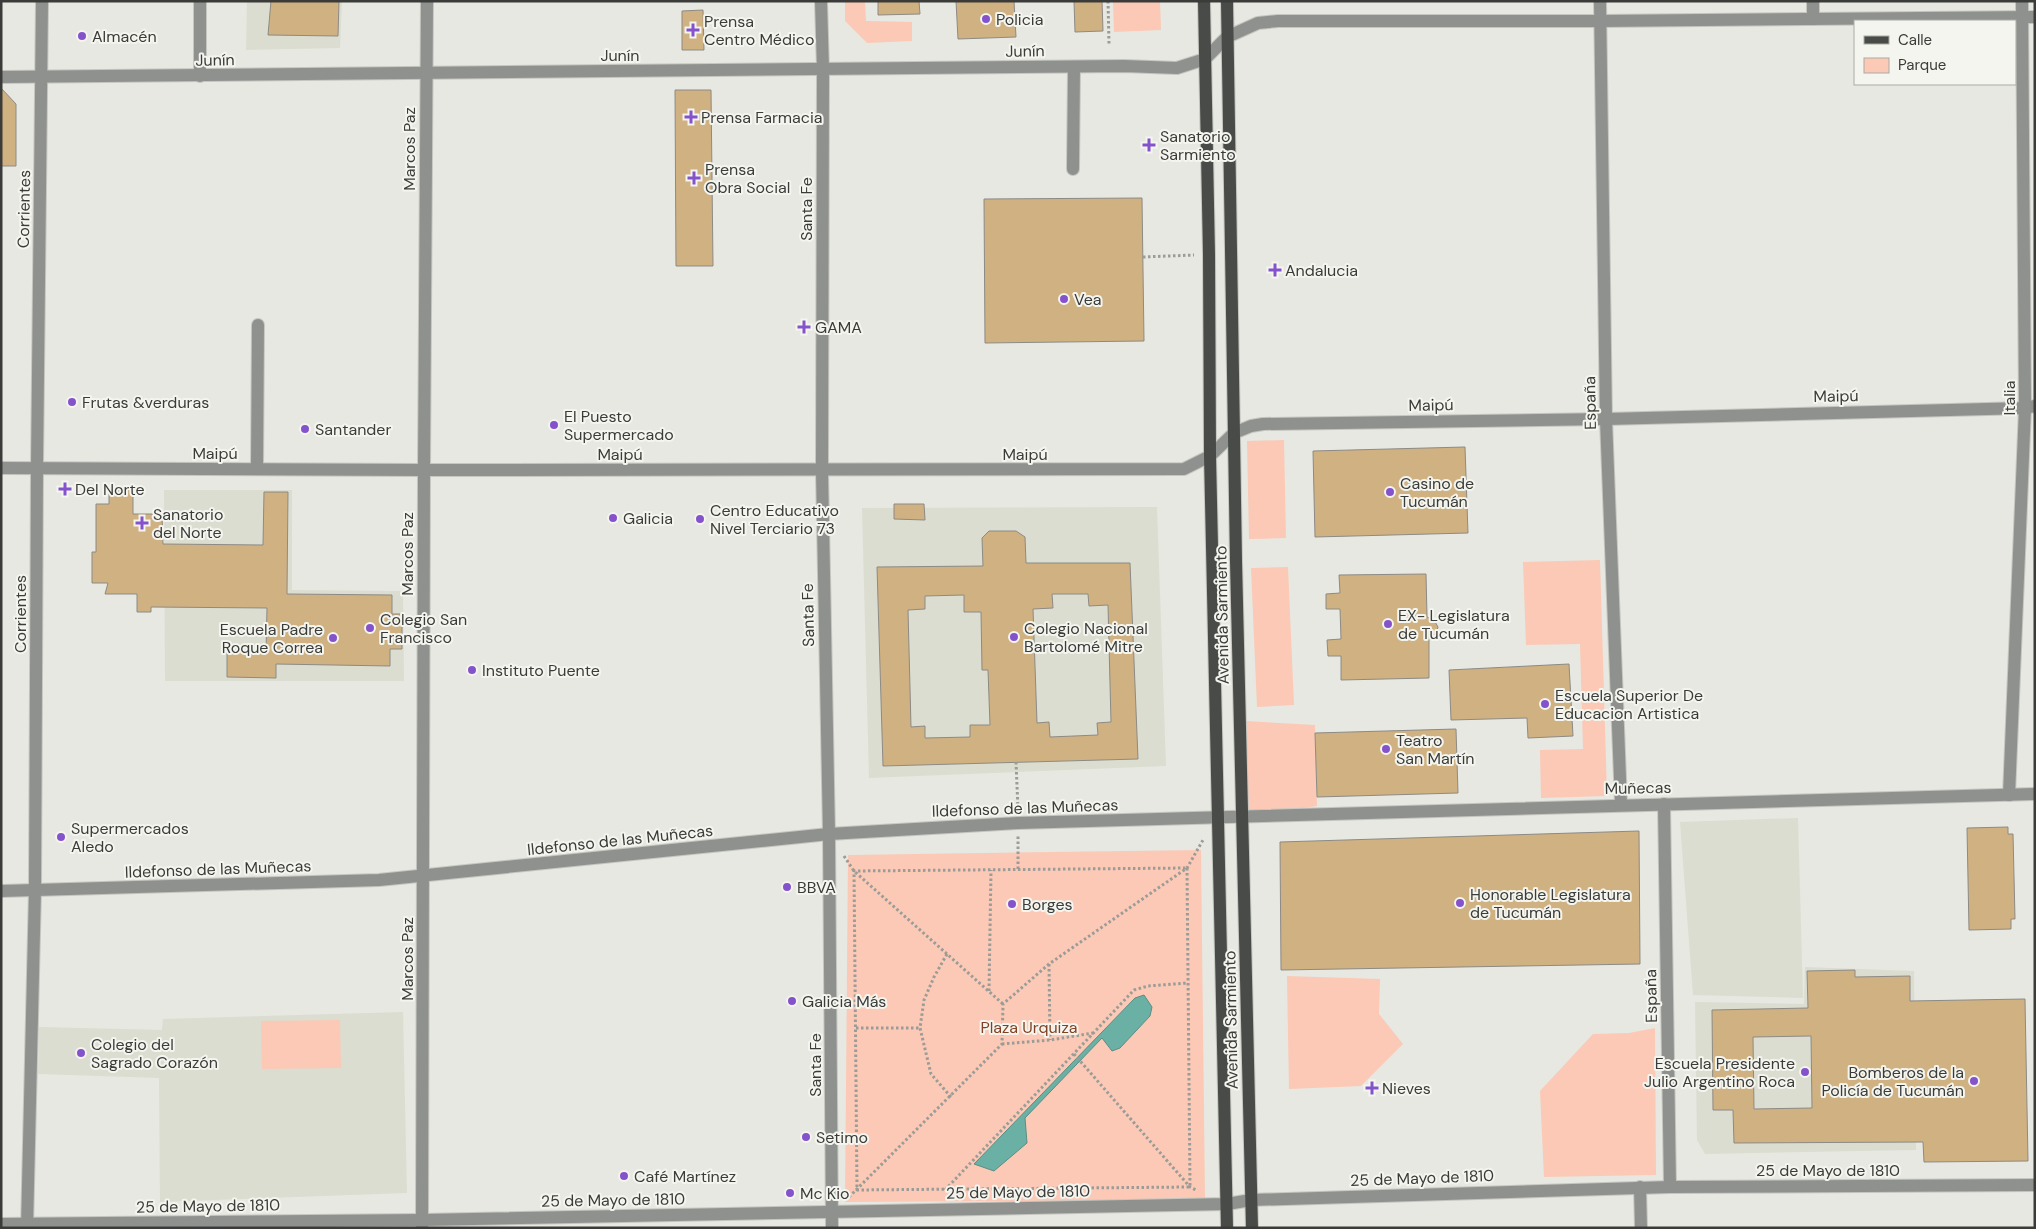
<svg xmlns="http://www.w3.org/2000/svg" width="2036" height="1229" font-family="'DM Sans',sans-serif">
	<style>
		.built { fill: #dbddd0 }
		.green { fill: #fbc9b5 }
		.water { fill: #6ab0a4; stroke: #5c8d84 }
		.building { fill: #d0b181; stroke: #8d8a85; fill-rule: evenodd }
		.lines { fill: none; stroke-linecap: round; stroke-linejoin: round }
		.minor-casing { stroke: #c5c6c0; stroke-width: 14 }
		.major-casing { stroke: #c5c6c0; stroke-width: 14 }
		.path { stroke: #9b9c97; stroke-width: 3; stroke-dasharray: 2.5 2.5; stroke-linecap: butt }
		.minor { stroke: #8f918f; stroke-width: 12 }
		.major { stroke: #484b48; stroke-width: 12 }
		.poi-dot { fill: #8453cc; stroke: #f4f5ef; stroke-width: 2 }
		.labels { text-anchor: middle; dominant-baseline: central; stroke-width: 4; stroke-linejoin: round; paint-order: stroke }
		.poi-label { font-size: 16px; fill: #3b3c39; stroke: #f4f5ef; text-anchor: start }
		.street-label { font-size: 16px; fill: #3b3c39; stroke: #f4f5ef }
		.park-label { font-size: 16px; fill: #844022; stroke: #f4f5ef }
	</style>
	<rect width="100%" height="100%" fill="#e7e8e2"/>
	<g class="built">
		<path d="M247,1H342L340,48L246,50Z"/>
		<path d="M164,490H292V590L403,591L404,681H165Z"/>
		<path d="M1157,507L1166,766L869,778L862,508Z"/>
		<path d="M1798,818L1803,998L1693,995L1680,822Z"/>
		<path d="M1805,967L1914,971L1916,1150L1705,1154L1697,1140L1695,1002L1804,1004Z"/>
		<path d="M403,1012L407,1193L160,1202L159,1078L38,1074L39,1027L162,1030L163,1019Z"/>
	</g>
	<g class="green">
		<path d="M845,1H865L866,21L912,22V41L867,43L845,21Z"/>
		<path d="M1113,1H1160L1161,30L1114,32Z"/>
		<path d="M1284,440L1286,538L1249,539L1247,441Z"/>
		<path d="M1600,560L1607,796L1541,798L1540,750L1583,749L1580,644L1526,645L1523,562Z"/>
		<path d="M1288,567L1294,705L1257,707L1251,568Z"/>
		<path d="M1246,721L1315,725L1317,806L1242,817Z"/>
		<path d="M1201,850L1205,1200L845,1202L848,855Z"/>
		<path d="M1287,976L1380,979L1379,1014L1403,1044L1361,1086L1289,1089Z"/>
		<path d="M340,1020L341,1068L262,1069L261,1021Z"/>
		<path d="M1655,1028L1656,1175L1544,1177L1540,1091L1593,1034L1629,1033Z"/>
	</g>
	<path class="water" d="M1144,995L1152,1007L1150,1016L1120,1048L1112,1051L1102,1038L1025,1118L1027,1143L994,1171L974,1164L1135,998Z"/>
	<g class="building">
		<path d="M271,1H339L338,36L268,35Z"/>
		<path d="M878,1H919L920,14L878,15Z"/>
		<path d="M956,1H1014L1016,37L958,39Z"/>
		<path d="M1074,1H1102L1103,31L1075,32Z"/>
		<path d="M703,10L704,50H682V11Z"/>
		<path d="M1,88L16,104V166H1Z"/>
		<path d="M675,90H711L713,266H676Z"/>
		<path d="M1142,198L1144,341L985,343L984,199Z"/>
		<path d="M1465,447L1468,533L1315,537L1313,451Z"/>
		<path d="M109,490H133V514H162L163,544L263,545L264,492H288L287,594L392,595V614H402V649H390V666L276,664V678L227,677V651L266,652L267,608L151,607V612H137V594H105L108,583H92V552H96V504H109Z"/>
		<path d="M894,504H924L925,520L894,519Z"/>
		<path d="M989,531H1016L1025,537L1026,563H1130L1138,759L883,766L877,567L983,566L982,538ZM1052,594H1088L1089,606L1108,605L1111,722L1097,723L1098,735L1050,737L1049,722L1037,723L1033,609L1053,608ZM964,595V612H981L982,670H988L990,725H970V737L925,738V726L911,727L908,610L925,609V596Z"/>
		<path d="M1426,574L1427,617L1434,620L1438,627L1436,634L1429,636V678L1341,680V656H1328L1327,640L1341,639L1340,609H1326V594L1340,593L1339,575Z"/>
		<path d="M1569,664L1573,736L1528,738L1527,718L1451,720L1449,670Z"/>
		<path d="M1456,729L1458,793L1317,797L1315,733Z"/>
		<path d="M2008,827V834H2013L2015,919H2011V929L1969,930L1967,828Z"/>
		<path d="M1639,831L1640,964L1281,970L1280,842Z"/>
		<path d="M1855,970V977L1910,976V1001L2025,999L2028,1161L1924,1162L1923,1142L1734,1143L1733,1110H1713L1712,1010L1808,1008L1807,971ZM1811,1036L1812,1108L1754,1109L1753,1037Z"/>
	</g>
	<g class="lines">
		<defs>
			<g id="minor">
				<path d="M821,1L823,70L822,471L829,834L832,1228"/>
				<path d="M1600,1L1606,419L1621,804"/>
				<path d="M1813,1V19"/>
				<path d="M200,76V1"/>
				<path d="M1,77L1124,66L1177,68L1205,59L1227,37L1258,23L1278,21H1599L2035,17"/>
				<path d="M1073,169L1074,67"/>
				<path d="M1,468L424,470L1184,469L1210,456L1234,433L1251,426L1263,424L1606,419L2025,408L2035,406"/>
				<path d="M257,469L258,325"/>
				<path d="M2009,795L2025,408L2022,1"/>
				<path d="M1664,804L1670,1187"/>
				<path d="M1,891L379,880L829,834L1018,823L2035,794"/>
				<path d="M1640,1187L1641,1228"/>
				<path d="M1,1224L422,1220L1227,1204L1251,1200L1670,1187L2035,1185"/>
				<path d="M27,1228L35,890L37,468L42,1"/>
				<path d="M422,1228L424,470L427,1"/>
			</g>
			<g id="major">
				<path d="M1204,1L1209,255L1210,456L1227,1228"/>
				<path d="M1227,1L1236,561L1252,1228"/>
			</g>
		</defs>
		<use href="#minor" class="minor-casing"/>
		<use href="#major" class="major-casing"/>
		<g class="path">
			<path d="M1108,1L1109,44"/>
			<path d="M1143,257L1194,255"/>
			<path d="M1016,762L1018,809"/>
			<path d="M844,856L854,871L1003,1004"/>
			<path d="M1187,868L1190,1187L857,1190L854,871Z"/>
			<path d="M1018,869V835"/>
			<path d="M947,954L934,977L924,1000L920,1028L931,1074L951,1097"/>
			<path d="M1049,964L1050,1040"/>
			<path d="M989,991L991,870"/>
			<path d="M856,1028H920"/>
			<path d="M1002,1044L1050,1040L1093,1033"/>
			<path d="M1074,1054L1190,1187L1196,1190"/>
			<path d="M945,1190L1134,990L1148,986L1188,983"/>
			<path d="M849,1197L1002,1044L1003,1004L1049,964L1187,868L1203,840"/>
		</g>
		<use href="#minor" class="minor"/>
		<use href="#major" class="major"/>
	</g>
	<g class="poi-dot">
		<circle cx="986" cy="19" r="5"/>
		<path d="M690.5 22.5h5v5h5v5h-5v5h-5v-5h-5v-5h5z"/>
		<circle cx="82" cy="36" r="5"/>
		<path d="M688.5 109.5h5v5h5v5h-5v5h-5v-5h-5v-5h5z"/>
		<path d="M1146.5 137.5h5v5h5v5h-5v5h-5v-5h-5v-5h5z"/>
		<path d="M691.5 170.5h5v5h5v5h-5v5h-5v-5h-5v-5h5z"/>
		<path d="M1272.5 262.5h5v5h5v5h-5v5h-5v-5h-5v-5h5z"/>
		<circle cx="1064" cy="299" r="5"/>
		<path d="M801.5 319.5h5v5h5v5h-5v5h-5v-5h-5v-5h5z"/>
		<circle cx="72" cy="402" r="5"/>
		<circle cx="554" cy="425" r="5"/>
		<circle cx="305" cy="429" r="5"/>
		<path d="M62.5 481.5h5v5h5v5h-5v5h-5v-5h-5v-5h5z"/>
		<circle cx="1390" cy="492" r="5"/>
		<circle cx="613" cy="518" r="5"/>
		<circle cx="700" cy="519" r="5"/>
		<path d="M139.5 515.5h5v5h5v5h-5v5h-5v-5h-5v-5h5z"/>
		<circle cx="1388" cy="624" r="5"/>
		<circle cx="370" cy="628" r="5"/>
		<circle cx="1014" cy="637" r="5"/>
		<circle cx="333" cy="638" r="5"/>
		<circle cx="472" cy="670" r="5"/>
		<circle cx="1545" cy="704" r="5"/>
		<circle cx="1386" cy="749" r="5"/>
		<circle cx="61" cy="837" r="5"/>
		<circle cx="787" cy="887" r="5"/>
		<circle cx="1460" cy="903" r="5"/>
		<circle cx="1012" cy="904" r="5"/>
		<circle cx="792" cy="1001" r="5"/>
		<circle cx="81" cy="1053" r="5"/>
		<circle cx="1805" cy="1072" r="5"/>
		<circle cx="1974" cy="1081" r="5"/>
		<path d="M1369.5 1080.5h5v5h5v5h-5v5h-5v-5h-5v-5h5z"/>
		<circle cx="806" cy="1137" r="5"/>
		<circle cx="624" cy="1176" r="5"/>
		<circle cx="790" cy="1193" r="5"/>
	</g>
	<g class="labels">
		<g class="poi-label">
			<text x="996" y="19">Policia</text>
			<text x="704" y="21">Prensa<tspan x="704" dy="18">Centro Médico</tspan></text>
			<text x="92" y="36">Almacén</text>
			<text x="701" y="117">Prensa Farmacia</text>
			<text x="1160" y="136">Sanatorio<tspan x="1160" dy="18">Sarmiento</tspan></text>
			<text x="705" y="169">Prensa<tspan x="705" dy="18">Obra Social</tspan></text>
			<text x="1285" y="270">Andalucia</text>
			<text x="1074" y="299">Vea</text>
			<text x="815" y="327">GAMA</text>
			<text x="82" y="402">Frutas &amp;verduras</text>
			<text x="564" y="416">El Puesto<tspan x="564" dy="18">Supermercado</tspan></text>
			<text x="315" y="429">Santander</text>
			<text x="1400" y="483">Casino de<tspan x="1400" dy="18">Tucumán</tspan></text>
			<text x="75" y="489">Del Norte</text>
			<text x="710" y="510">Centro Educativo<tspan x="710" dy="18">Nivel Terciario 73</tspan></text>
			<text x="153" y="514">Sanatorio<tspan x="153" dy="18">del Norte</tspan></text>
			<text x="623" y="518">Galicia</text>
			<text x="1398" y="615">EX- Legislatura<tspan x="1398" dy="18">de Tucumán</tspan></text>
			<text x="380" y="619">Colegio San<tspan x="380" dy="18">Francisco</tspan></text>
			<text x="1024" y="628">Colegio Nacional<tspan x="1024" dy="18">Bartolomé Mitre</tspan></text>
			<text x="323" y="629" text-anchor="end">Escuela Padre<tspan x="323" dy="18">Roque Correa</tspan></text>
			<text x="482" y="670">Instituto Puente</text>
			<text x="1555" y="695">Escuela Superior De<tspan x="1555" dy="18">Educacion Artistica</tspan></text>
			<text x="1396" y="740">Teatro<tspan x="1396" dy="18">San Martín</tspan></text>
			<text x="71" y="828">Supermercados<tspan x="71" dy="18">Aledo</tspan></text>
			<text x="797" y="887">BBVA</text>
			<text x="1470" y="894">Honorable Legislatura<tspan x="1470" dy="18">de Tucumán</tspan></text>
			<text x="1022" y="904">Borges</text>
			<text x="802" y="1001">Galicia Más</text>
			<text x="91" y="1044">Colegio del<tspan x="91" dy="18">Sagrado Corazón</tspan></text>
			<text x="1795" y="1063" text-anchor="end">Escuela Presidente<tspan x="1795" dy="18">Julio Argentino Roca</tspan></text>
			<text x="1964" y="1072" text-anchor="end">Bomberos de la<tspan x="1964" dy="18">Policía de Tucumán</tspan></text>
			<text x="1382" y="1088">Nieves</text>
			<text x="816" y="1137">Setimo</text>
			<text x="634" y="1176">Café Martínez</text>
			<text x="800" y="1193">Mc Kio</text>
		</g>
		<g class="street-label">
			<text transform="translate(1025 51) rotate(-1)">Junín</text>
			<text x="620" y="55">Junín</text>
			<text transform="translate(215 60) rotate(-1)">Junín</text>
			<text transform="translate(409 149) rotate(-90)">Marcos Paz</text>
			<text transform="translate(24 209) rotate(-89)">Corrientes</text>
			<text transform="translate(806 209) rotate(-90)">Santa Fe</text>
			<text transform="translate(1836 396) rotate(-1)">Maipú</text>
			<text transform="translate(2009 398) rotate(-90)">Italia</text>
			<text transform="translate(1590 403) rotate(-91)">España</text>
			<text transform="translate(1431 405) rotate(-1)">Maipú</text>
			<text x="215" y="453">Maipú</text>
			<text x="620" y="454">Maipú</text>
			<text x="1025" y="454">Maipú</text>
			<text transform="translate(407 554) rotate(-90)">Marcos Paz</text>
			<text transform="translate(20 614) rotate(-90)">Corrientes</text>
			<text transform="translate(808 615) rotate(-91)">Santa Fe</text>
			<text transform="translate(1222 615) rotate(-91)">Avenida Sarmiento</text>
			<text transform="translate(1638 788) rotate(-1)">Muñecas</text>
			<text transform="translate(1025 808) rotate(-2)">Ildefonso de las Muñecas</text>
			<text transform="translate(620 840) rotate(-6)">Ildefonso de las Muñecas</text>
			<text transform="translate(218 869) rotate(-2)">Ildefonso de las Muñecas</text>
			<text transform="translate(407 959) rotate(-90)">Marcos Paz</text>
			<text transform="translate(1651 996) rotate(-91)">España</text>
			<text transform="translate(1231 1020) rotate(-91)">Avenida Sarmiento</text>
			<text transform="translate(815 1065) rotate(-90)">Santa Fe</text>
			<text x="1828" y="1170">25 de Mayo de 1810</text>
			<text transform="translate(1422 1178) rotate(-2)">25 de Mayo de 1810</text>
			<text transform="translate(1018 1192) rotate(-1)">25 de Mayo de 1810</text>
			<text transform="translate(613 1200) rotate(-1)">25 de Mayo de 1810</text>
			<text transform="translate(208 1206) rotate(-1)">25 de Mayo de 1810</text>
		</g>
		<g class="park-label">
			<text x="1029" y="1027">Plaza Urquiza</text>
		</g>
	</g>
	<rect width="2036" height="1229" fill="none" stroke="#3b3c39" stroke-width="5"/>
	<rect x="1854" y="20" width="162" height="65" fill="#f4f5ef" stroke="#aaaba6"/>
	<rect x="1864" y="36" width="25" height="8" fill="#484b48" stroke="#aaaba6"/>
	<text x="1898" y="45" font-size="15" fill="#3b3c39">Calle</text>
	<rect x="1864" y="58" width="25" height="15" fill="#fbc9b5" stroke="#aaaba6"/>
	<text x="1898" y="70" font-size="15" fill="#3b3c39">Parque</text>
</svg>
